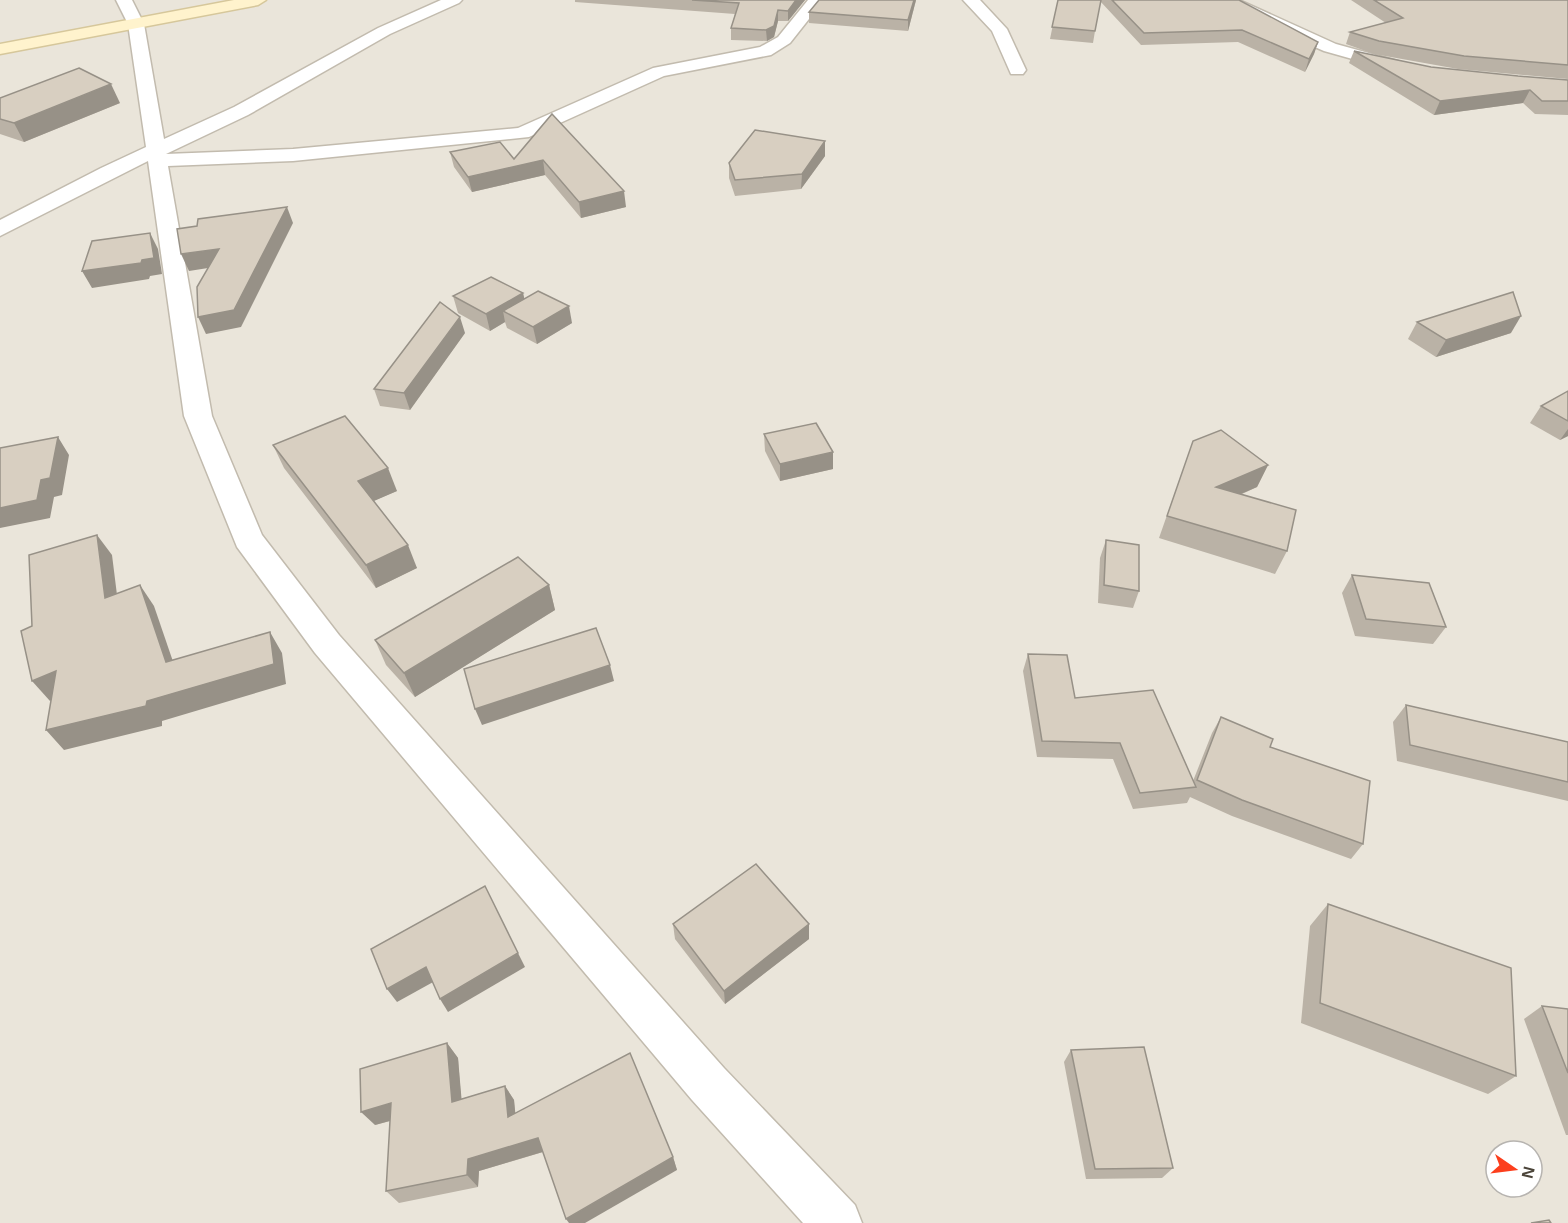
<svg xmlns="http://www.w3.org/2000/svg" width="1568" height="1223" font-family="Helvetica,sans-serif">
	<style>
		.residential { fill: #eae5da; fill-rule: evenodd }
		.lines { fill: none; stroke-linecap: round; stroke-linejoin: round }
		.minor-casing { stroke: #c2bbae; stroke-width: 3 }
		.secondary-casing { stroke: #d6c79b; stroke-width: 3 }
		.minor { fill: #fff; fill-rule: evenodd }
		.secondary { fill: #fff3cd; fill-rule: evenodd }
		.wall { fill: #bab2a6 }
		.shaded-wall { fill: #979187 }
		.building { fill: #d8cfc1; stroke: #979187; stroke-width: 1.5 }
	</style>
	<rect width="100%" height="100%" fill="#f6f3ec"/>
	<path class="residential" d="M0,0H1568V1223H0ZM1496,1151H1532V1187H1496Z"/>
	<g class="lines">
		<defs>
			<g id="minor">
				<path d="M116,0H132L144,24L164,139L234,107L378,28L441,0H462L459,3L390,34L248,115L166,154L293,149L518,128L653,68L760,47L778,37L808,0H824L790,43L771,55L664,76L529,137L293,161L168,166L212,416L262,535L339,635L724,1068L855,1205L862,1223H803L692,1100L315,653L237,547L184,416L148,161L0,236V220L101,168L146,147L128,24Z"/>
				<path d="M963,0H980L1007,29L1026,70L1023,74H1011L992,31Z"/>
				<path d="M1219,0H1239L1336,44L1401,62L1404,66L1401,70L1395,71L1324,51L1262,24Z"/>
			</g>
			<path id="secondary" d="M234,0H266L258,5L0,54V44Z"/>
		</defs>
		<use href="#minor" class="minor-casing"/>
		<use href="#secondary" class="secondary-casing"/>
		<use href="#minor" class="minor"/>
		<use href="#secondary" class="secondary"/>
	</g>
	<g class="wall">
		<path d="M575,0H805L788,21H778L774,37L767,41L731,40V28L735,14L575,2Z"/>
		<path d="M819,0H916L908,31L809,23V12Z"/>
		<path d="M1058,0H1239L1318,42L1314,54L1305,72L1238,42L1141,45L1100,1L1093,43L1050,39Z"/>
		<path d="M1351,0H1568V79L1458,69L1374,54L1346,44L1350,32L1386,23Z"/>
		<path d="M1354,51L1431,67L1518,76L1568,80V115L1535,114L1523,103L1434,115L1349,63Z"/>
		<path d="M0,98L120,103L24,142L0,134Z"/>
		<path d="M552,114L626,207L581,218L545,175L472,192L454,167L450,152L514,159Z"/>
		<path d="M825,156L801,189L735,196L729,178V163Z"/>
		<path d="M523,293L524,299L572,323L537,344L507,328L505,322L490,331L458,313L453,296Z"/>
		<path d="M1417,322L1511,333L1436,357L1408,339Z"/>
		<path d="M465,333L410,410L380,406L374,389Z"/>
		<path d="M1568,391V436L1560,440L1530,423L1541,406Z"/>
		<path d="M764,434L833,469L780,481L765,451Z"/>
		<path d="M1193,441L1268,465L1257,487L1242,494L1287,551L1275,574L1159,538Z"/>
		<path d="M273,445L397,491L373,501L417,568L376,588L284,468Z"/>
		<path d="M1106,540L1139,591L1133,608L1098,603L1100,558Z"/>
		<path d="M1352,575L1446,627L1433,644L1355,636L1342,593Z"/>
		<path d="M549,585L555,610L415,697L386,665L375,640Z"/>
		<path d="M1028,654L1075,698L1193,781L1212,733L1221,717L1270,747L1363,844L1351,859L1232,816L1190,797L1187,803L1133,809L1113,759L1037,757L1023,671Z"/>
		<path d="M1406,705L1568,742V801L1397,761L1393,722Z"/>
		<path d="M1328,904L1516,1076L1488,1094L1301,1023L1310,926Z"/>
		<path d="M673,924H809V939L725,1004L675,939Z"/>
		<path d="M1542,1006L1568,1009V1135H1566L1524,1019Z"/>
		<path d="M447,1043L458,1058L461,1099L505,1086L514,1100L515,1113L673,1157L677,1170L543,1152L479,1171L478,1187L399,1203L386,1191L390,1121L375,1125Z"/>
		<path d="M1071,1050L1173,1168L1162,1178L1086,1179L1064,1062Z"/>
	</g>
	<g class="shaded-wall">
		<path d="M796,0H805L788,21V11Z"/>
		<path d="M914,0H916L908,31V20Z"/>
		<path d="M778,10V21L774,37L767,41L766,30Z"/>
		<path d="M1318,42L1314,54L1305,72L1309,59Z"/>
		<path d="M111,84L120,103L24,142L14,123Z"/>
		<path d="M1530,90L1523,103L1434,115L1440,101Z"/>
		<path d="M825,141V156L801,189L802,174Z"/>
		<path d="M543,160L545,175L472,192L468,177Z"/>
		<path d="M624,191L626,207L581,218L579,202Z"/>
		<path d="M287,207L293,223L241,327L206,334L198,317Z"/>
		<path d="M150,233L158,249L162,274L150,276L149,279L92,288L82,271Z"/>
		<path d="M219,249L227,265L189,271L181,254Z"/>
		<path d="M523,293L527,310L503,311L505,322L490,331L486,314Z"/>
		<path d="M569,306L572,323L537,344L533,327Z"/>
		<path d="M1521,316L1511,333L1436,357L1446,340Z"/>
		<path d="M460,317L465,333L410,410L404,393Z"/>
		<path d="M1568,429V436L1560,440Z"/>
		<path d="M58,437L69,455L62,495L54,497L50,518L0,528V508Z"/>
		<path d="M833,452V469L780,481V464Z"/>
		<path d="M1268,465L1257,487L1206,509L1216,487Z"/>
		<path d="M388,468L397,491L367,504L358,481Z"/>
		<path d="M97,535L112,555L120,619L105,598Z"/>
		<path d="M408,545L417,568L376,588L366,565Z"/>
		<path d="M140,585L154,606L180,682L166,662Z"/>
		<path d="M549,585L555,610L415,697L404,673Z"/>
		<path d="M270,632L282,653L286,684L162,721V726L64,750L46,730L147,701Z"/>
		<path d="M610,665L614,681L482,725L475,709Z"/>
		<path d="M56,671L73,691L50,701L32,681Z"/>
		<path d="M809,924V939L725,1004L724,991Z"/>
		<path d="M518,953L525,967L448,1012L440,999Z"/>
		<path d="M426,967L435,981L397,1002L387,989Z"/>
		<path d="M447,1043L458,1058L463,1116L452,1102Z"/>
		<path d="M505,1086L514,1100L517,1130L508,1117Z"/>
		<path d="M391,1103L404,1117L375,1125L361,1112Z"/>
		<path d="M538,1138L546,1151L479,1171L478,1187L467,1175L468,1159Z"/>
		<path d="M673,1157L677,1170L585,1223H569L566,1219Z"/>
	</g>
	<g class="building">
		<path d="M692,0H796L788,11L778,10L774,26L766,30L731,28L739,3Z"/>
		<path d="M819,0H914L908,20L809,12Z"/>
		<path d="M1058,0H1101L1095,31L1052,27Z"/>
		<path d="M1112,0H1239L1318,42L1309,59L1242,30L1144,33Z"/>
		<path d="M1374,0H1568V65L1464,56L1379,41L1350,32L1403,18Z"/>
		<path d="M1354,51L1431,67L1518,76L1568,80V101H1542L1530,90L1440,101Z"/>
		<path d="M79,68L111,84L14,123L0,119V98Z"/>
		<path d="M552,114L624,191L579,202L543,160L468,177L450,152L500,142L514,159Z"/>
		<path d="M755,130L825,141L802,174L735,180L729,163Z"/>
		<path d="M287,207L234,310L198,317L197,287L219,249L181,254L177,229L197,226L198,219Z"/>
		<path d="M150,233L154,258L142,260L141,263L82,271L92,241Z"/>
		<path d="M491,277L523,293L486,314L453,296Z"/>
		<path d="M538,291L569,306L533,327L503,311Z"/>
		<path d="M1513,292L1521,316L1446,340L1417,322Z"/>
		<path d="M440,302L460,317L404,393L374,389Z"/>
		<path d="M1568,391V421L1541,406Z"/>
		<path d="M345,416L388,468L358,481L408,545L366,565L273,445Z"/>
		<path d="M816,423L833,452L780,464L764,434Z"/>
		<path d="M1221,430L1268,465L1216,487L1296,510L1287,551L1167,516L1193,441Z"/>
		<path d="M58,437L50,478L41,480L37,500L0,508V448Z"/>
		<path d="M97,535L105,598L140,585L166,662L270,632L274,664L147,701L146,706L46,730L56,671L32,681L21,631L32,626L29,555Z"/>
		<path d="M1106,540L1139,545V591L1104,585Z"/>
		<path d="M518,557L549,585L404,673L375,640Z"/>
		<path d="M1352,575L1429,583L1446,627L1366,619Z"/>
		<path d="M596,628L610,665L475,709L464,669Z"/>
		<path d="M1028,654L1067,655L1075,698L1153,690L1196,787L1140,793L1120,743L1042,741Z"/>
		<path d="M1406,705L1568,742V782L1410,745Z"/>
		<path d="M1221,717L1273,739L1270,747L1370,781L1363,844L1242,800L1197,780Z"/>
		<path d="M756,864L809,924L724,991L673,924Z"/>
		<path d="M485,886L518,953L440,999L426,967L387,989L371,949Z"/>
		<path d="M1328,904L1511,968L1516,1076L1320,1003Z"/>
		<path d="M1542,1006L1568,1009V1073Z"/>
		<path d="M447,1043L452,1102L505,1086L508,1117L630,1053L673,1157L566,1219L538,1138L468,1159L467,1175L386,1191L391,1103L361,1112L360,1069Z"/>
		<path d="M1144,1047L1173,1168L1095,1169L1071,1050Z"/>
		<path d="M1549,1220L1551,1223H1531Z"/>
	</g>
	<g transform="translate(1514 1169) rotate(104)"><circle r="28" fill="#ffffff" stroke="#b7b4b0" stroke-width="1.5"/>
	<path d="M0-4.5L10 22L0 15L-10 22Z" fill="#fc3f1d"/>
	<text y="-9" font-size="16" font-weight="bold" text-anchor="middle" fill="#4b4439">N</text>
	</g>
</svg>
